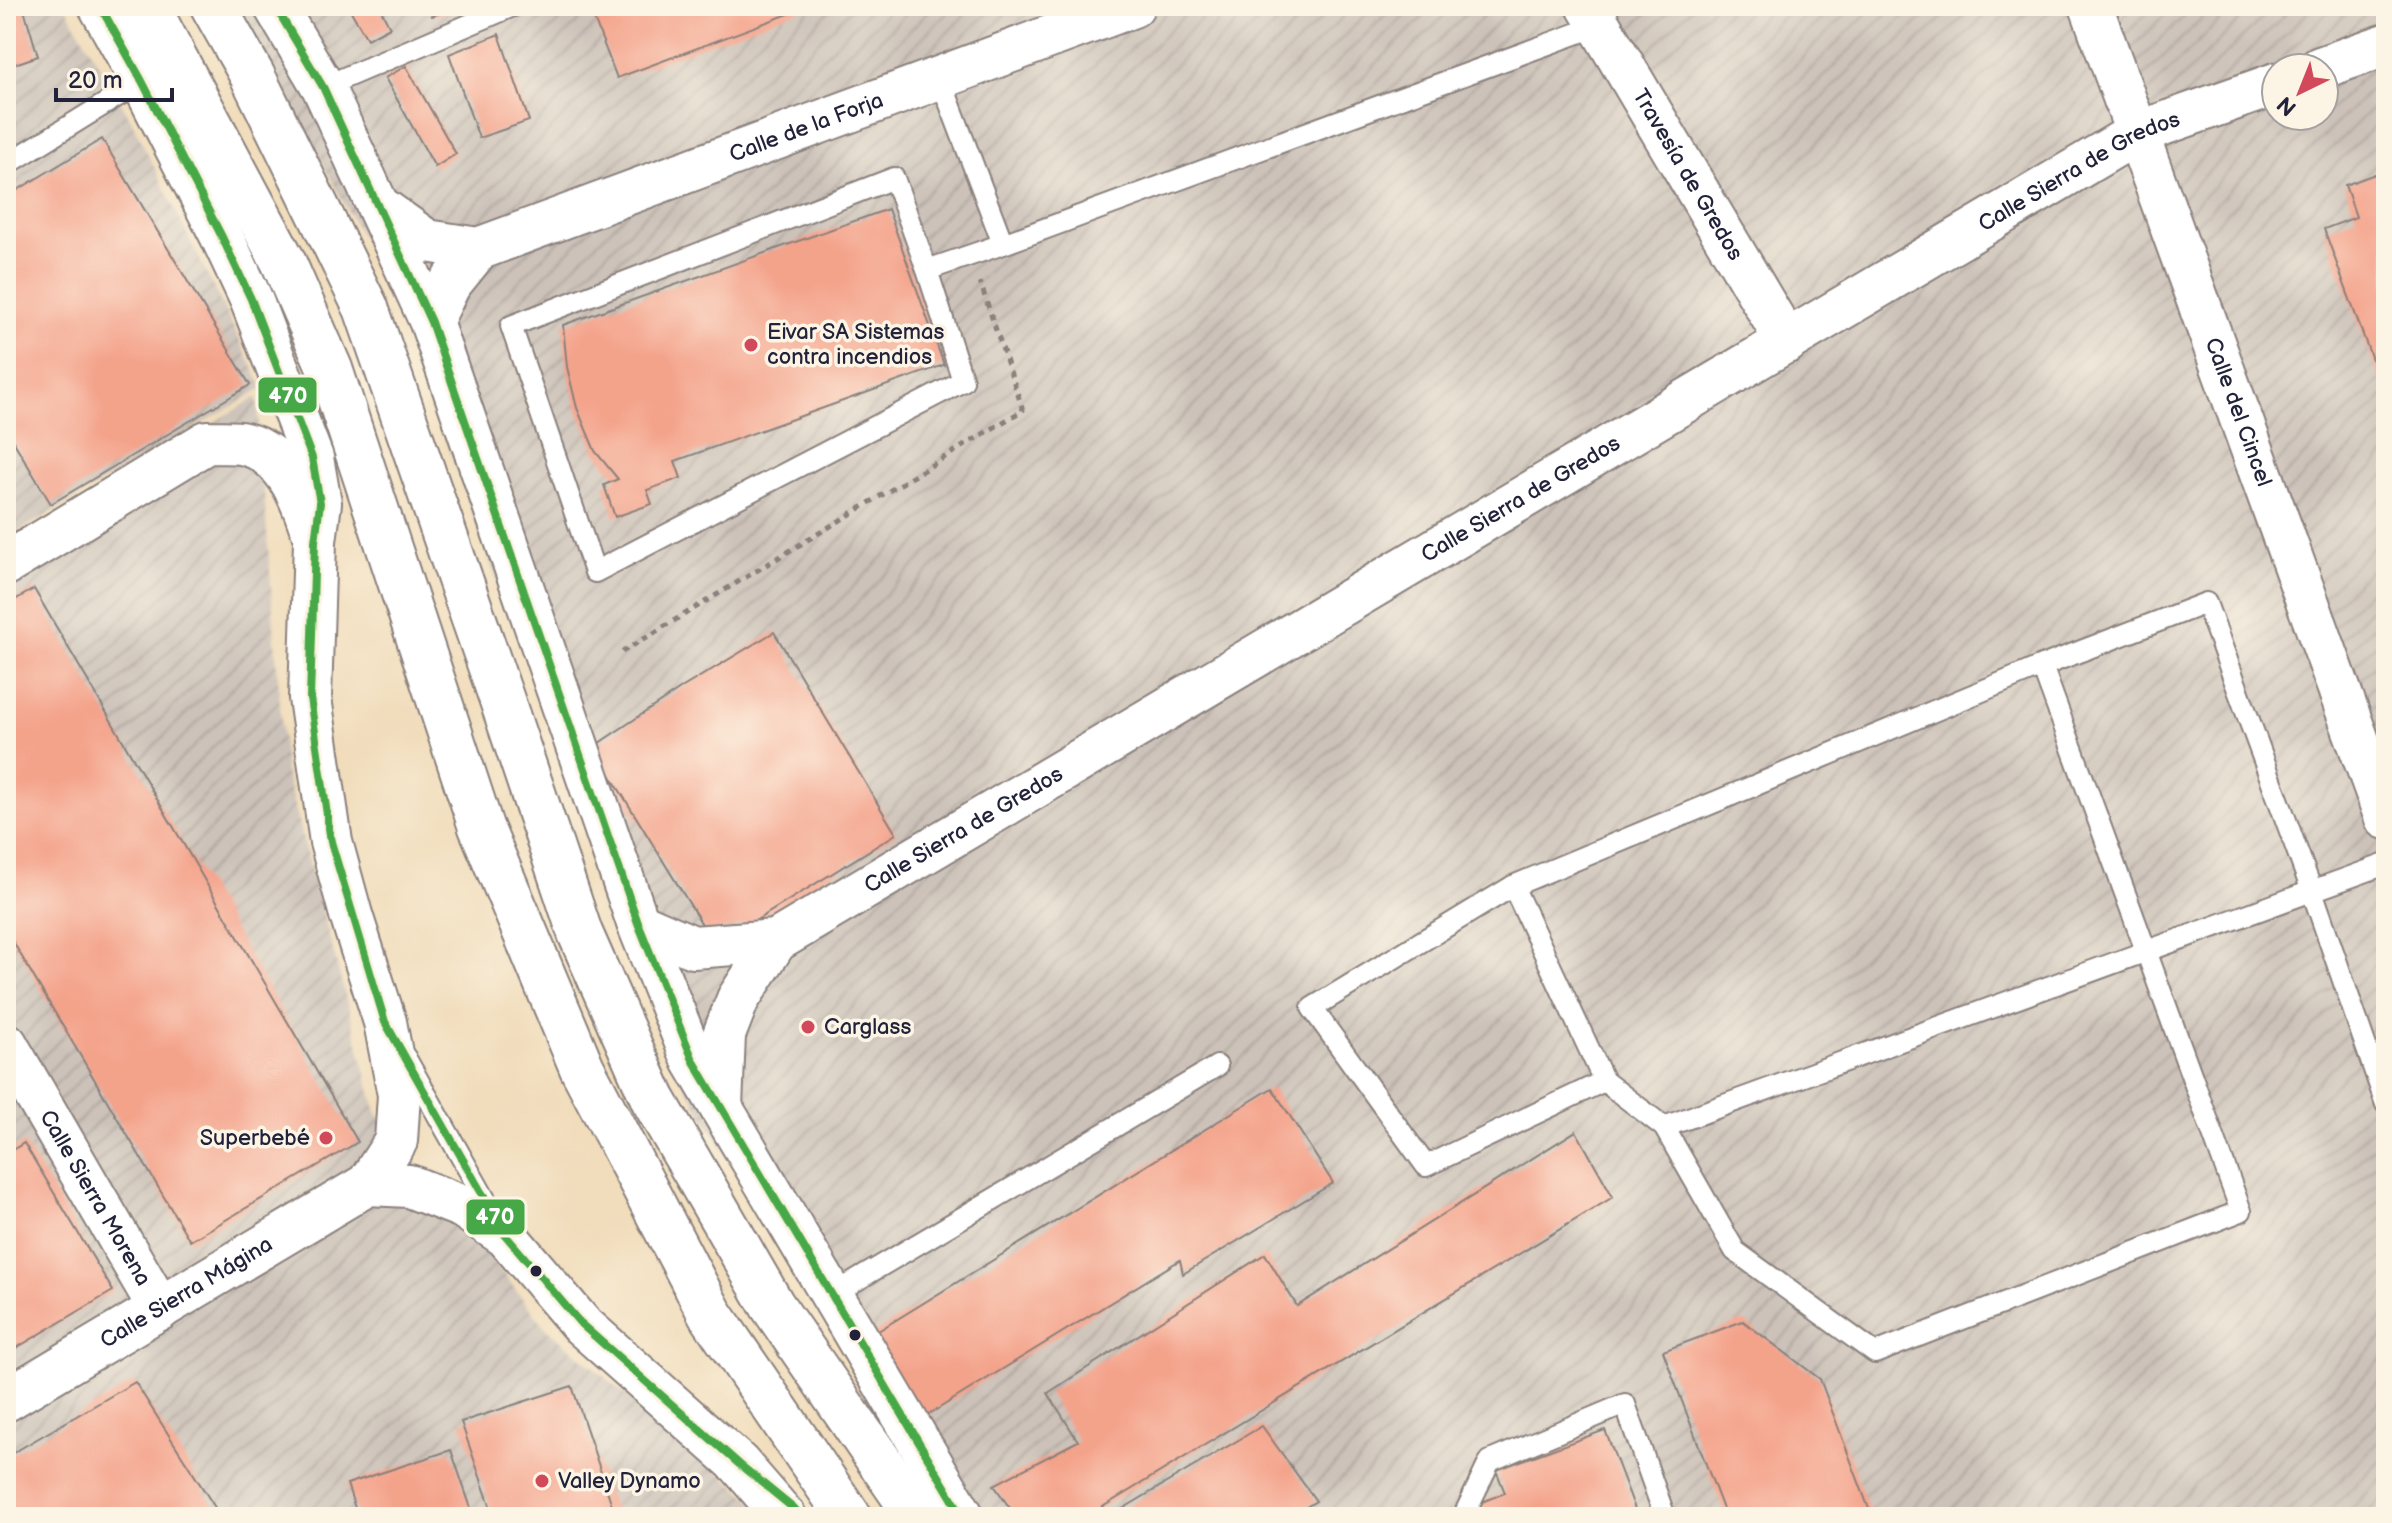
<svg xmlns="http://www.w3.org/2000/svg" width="2392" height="1523" font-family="'Balsamiq Sans',sans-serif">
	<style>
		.industrial { fill: url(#industrial-furrows); fill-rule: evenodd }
		.building { fill: #f4a38b }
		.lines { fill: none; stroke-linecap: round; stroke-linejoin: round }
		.lane-casing { stroke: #8a807c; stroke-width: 24 }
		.street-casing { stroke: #8a807c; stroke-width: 46 }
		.primary-casing { stroke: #8a807c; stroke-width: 48 }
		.path { stroke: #8a807c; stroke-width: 5; stroke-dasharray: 6 6; stroke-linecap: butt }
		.lane { stroke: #fff; stroke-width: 20 }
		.street { stroke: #fff; stroke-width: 42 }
		.primary { stroke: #fff; stroke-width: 44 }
		.bus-1-casing { stroke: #fcf5e5; stroke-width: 14 }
		.bus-1 { stroke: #46a846; stroke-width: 8 }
		.poi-dot { fill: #d1495b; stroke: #fcf5e5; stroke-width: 3 }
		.bus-dot { fill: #22223b; stroke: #fcf5e5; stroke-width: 3 }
		.labels { text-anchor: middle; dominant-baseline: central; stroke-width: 7; stroke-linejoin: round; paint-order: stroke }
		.street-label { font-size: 22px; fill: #22223b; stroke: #fcf5e5 }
		.poi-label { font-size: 22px; fill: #22223b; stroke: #fcf5e5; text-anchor: start }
		.line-badge { stroke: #fcf5e5; stroke-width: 3 }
		.badge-label { font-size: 22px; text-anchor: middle; font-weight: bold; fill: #fff }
	</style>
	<defs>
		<pattern id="industrial-furrows" width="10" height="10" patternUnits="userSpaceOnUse" patternTransform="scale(2)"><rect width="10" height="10" fill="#ccc2b9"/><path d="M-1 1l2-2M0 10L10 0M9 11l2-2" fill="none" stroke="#afa6a0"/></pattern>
	</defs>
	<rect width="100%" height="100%" fill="#fcf5e5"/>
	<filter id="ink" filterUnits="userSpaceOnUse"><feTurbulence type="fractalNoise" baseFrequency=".0125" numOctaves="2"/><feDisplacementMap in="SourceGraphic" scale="16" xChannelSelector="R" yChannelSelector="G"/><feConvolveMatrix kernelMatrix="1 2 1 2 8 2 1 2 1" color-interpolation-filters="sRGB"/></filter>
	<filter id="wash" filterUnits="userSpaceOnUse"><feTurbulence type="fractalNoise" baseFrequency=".006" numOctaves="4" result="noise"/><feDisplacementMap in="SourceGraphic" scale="32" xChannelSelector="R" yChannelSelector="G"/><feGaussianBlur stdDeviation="1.8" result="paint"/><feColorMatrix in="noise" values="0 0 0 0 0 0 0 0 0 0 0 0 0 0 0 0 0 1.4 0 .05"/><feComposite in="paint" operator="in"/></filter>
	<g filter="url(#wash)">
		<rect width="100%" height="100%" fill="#f1ddbc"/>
		<g class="industrial">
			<path d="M6,6H65L131,120L263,388L6,539Z"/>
			<path d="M239,6H2386V1517H946L679,1076L390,290ZM2276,68H2324V116H2276Z"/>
			<path d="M257,397L285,772L377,1114L545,1327L773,1517H6V545Z"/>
		</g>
		<g id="blocks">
			<g class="building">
				<path d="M6,6H23L38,56L6,67Z"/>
				<path d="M348,6H379L390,27L367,39Z"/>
				<path d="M429,6H459L432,16Z"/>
				<path d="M589,6H810L617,78Z"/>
				<path d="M499,34L529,121L479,138L449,54Z"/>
				<path d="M406,66L456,154L435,167L385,78Z"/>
				<path d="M102,139L250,385L51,504L6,429V197Z"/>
				<path d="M2386,170V379L2380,381L2324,229L2356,217L2345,185Z"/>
				<path d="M888,209L944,365L675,461L681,478L647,490L652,504L615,517L604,485L618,479L595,451L577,408L567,367L563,325Z"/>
				<path d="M34,589L358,1142L190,1241L6,930V605Z"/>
				<path d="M774,632L896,834L755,921L708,934L593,747L683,687Z"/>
				<path d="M1272,1088L1333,1183L1183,1274L1180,1260L923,1418L870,1336Z"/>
				<path d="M1576,1131L1613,1197L1086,1517H1016L994,1485L1078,1441L1048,1393L1265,1254L1297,1306Z"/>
				<path d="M24,1143L113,1291L6,1354V1154Z"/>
				<path d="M1743,1321L1820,1379L1872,1517H1726L1663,1351Z"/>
				<path d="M135,1382L221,1517H6V1457Z"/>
				<path d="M572,1386L616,1517H494L461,1422Z"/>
				<path d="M1262,1426L1316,1501L1290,1517H1109Z"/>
				<path d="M1605,1430L1638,1517H1484L1479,1503L1505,1493L1496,1470Z"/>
				<path d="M451,1450L474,1517H358L347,1484Z"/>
			</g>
		</g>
	</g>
	<g filter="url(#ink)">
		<use href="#blocks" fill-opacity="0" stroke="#8a807c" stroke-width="2"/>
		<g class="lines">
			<defs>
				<g id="lane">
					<path d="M940,78L1003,244L1600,25"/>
					<path d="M323,87L513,6"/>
					<path d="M6,165L142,81"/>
					<path d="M927,270L963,381L595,572L511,326L894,178L927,270L1003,244"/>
					<path d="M2042,666L2206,603L2312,891L2386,1104"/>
					<path d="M1513,886L1604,1081L1664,1127L2386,864"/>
					<path d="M405,1057L495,1217"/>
					<path d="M1604,1081L1426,1166L1312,1008L1513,886L2042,666L2241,1211L1875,1353L1735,1251L1664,1127"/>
					<path d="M832,1295L1217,1066"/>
					<path d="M1463,1517L1490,1461L1625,1404L1665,1517"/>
				</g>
				<g id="street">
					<path d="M275,6L323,87L431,322L638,923L693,1060L963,1517"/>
					<path id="s1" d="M1588,6L1787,342"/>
					<path id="s2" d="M2091,6L2386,818"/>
					<path d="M2320,68L2386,45"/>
					<path id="s3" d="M378,206L427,241L478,249L1133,6"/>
					<path d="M431,322L449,285L478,249"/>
					<path d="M6,564L207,442C219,443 233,441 245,444C282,453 299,492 310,525"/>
					<path d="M638,923L693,947L776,941"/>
					<path id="s4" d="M6,1044L160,1309"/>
					<path id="s5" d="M721,1107L724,1035L738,999L776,941L2137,133L2276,84"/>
					<path d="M368,1184L409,1186L463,1207L506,1236L581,1324L739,1464L785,1517"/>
					<path id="s6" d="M6,1400L368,1184L396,1141L399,1095L385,1022L351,915L331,842L310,698L315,541L320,503L312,458L251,299L221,235L142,81L100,6"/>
				</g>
				<g id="primary">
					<path d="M147,6L283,261L330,369L481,827L582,1068L710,1313L849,1517"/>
					<path d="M213,6L252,75L366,308L502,700L580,933L653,1099L772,1305L918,1517"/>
				</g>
			</defs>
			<use href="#lane" class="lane-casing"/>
			<use href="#street" class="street-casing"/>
			<use href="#primary" class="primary-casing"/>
			<path class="path" d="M622,652L1023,410L980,282"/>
			<use href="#lane" class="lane"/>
			<use href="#street" class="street"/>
			<use href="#primary" class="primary"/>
			<defs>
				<g id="bus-1">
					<path d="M100,6L142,81L221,235L251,299L312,458L320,503L315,541L310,698L331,842L385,1022L506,1236L581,1324L739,1464L804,1517"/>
					<path d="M275,6L323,87L431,322L638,923L693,1060L963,1517"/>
				</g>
			</defs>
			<use href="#bus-1" class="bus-1-casing"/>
			<use href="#bus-1" class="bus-1"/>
		</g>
	</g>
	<g class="poi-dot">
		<circle cx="751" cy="345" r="8"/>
		<circle cx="808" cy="1027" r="8"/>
		<circle cx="326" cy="1138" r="8"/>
		<circle cx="542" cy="1481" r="8"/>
	</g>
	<g class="bus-dot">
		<circle cx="536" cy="1271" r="7"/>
		<circle cx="855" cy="1335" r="7"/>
	</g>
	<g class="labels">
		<g class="street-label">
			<text stroke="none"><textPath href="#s3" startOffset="462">Calle de la Forja</textPath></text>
			<text stroke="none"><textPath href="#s5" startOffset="1694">Calle Sierra de Gredos</textPath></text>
			<text stroke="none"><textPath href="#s1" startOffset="196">Travesía de Gredos</textPath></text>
			<text stroke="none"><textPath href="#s2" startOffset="432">Calle del Cincel</textPath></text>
			<text stroke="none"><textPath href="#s5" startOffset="1046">Calle Sierra de Gredos</textPath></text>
			<text stroke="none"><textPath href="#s5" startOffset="398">Calle Sierra de Gredos</textPath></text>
			<text stroke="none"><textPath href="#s4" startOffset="178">Calle Sierra Morena</textPath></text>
			<text stroke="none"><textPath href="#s6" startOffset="210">Calle Sierra Mágina</textPath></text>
		</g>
		<g class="poi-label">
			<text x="767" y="332">Eivar SA Sistemas<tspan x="767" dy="25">contra incendios</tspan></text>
			<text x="824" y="1027">Carglass</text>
			<text x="310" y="1138" text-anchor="end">Superbebé</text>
			<text x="558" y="1481">Valley Dynamo</text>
		</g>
	</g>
	<g class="line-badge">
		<rect x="257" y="376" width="61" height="38" rx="8" fill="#46a846"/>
		<rect x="465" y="1198" width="61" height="38" rx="8" fill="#46a846"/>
	</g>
	<g class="badge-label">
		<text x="288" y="403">470</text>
		<text x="495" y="1224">470</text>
	</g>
	<rect width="2392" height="1523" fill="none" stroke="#fcf5e5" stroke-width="32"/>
	<g transform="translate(2300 92) rotate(223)"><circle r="38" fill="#fcf5e5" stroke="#a5a1a1" stroke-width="2"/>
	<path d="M0-6L14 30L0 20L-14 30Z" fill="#d1495b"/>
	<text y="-12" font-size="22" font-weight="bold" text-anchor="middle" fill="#22223b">N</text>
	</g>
	<path d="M56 88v12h116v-12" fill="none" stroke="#22223b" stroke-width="4"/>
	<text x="68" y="88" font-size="24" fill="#22223b" stroke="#fcf5e5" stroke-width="6" paint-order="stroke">20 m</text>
</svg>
